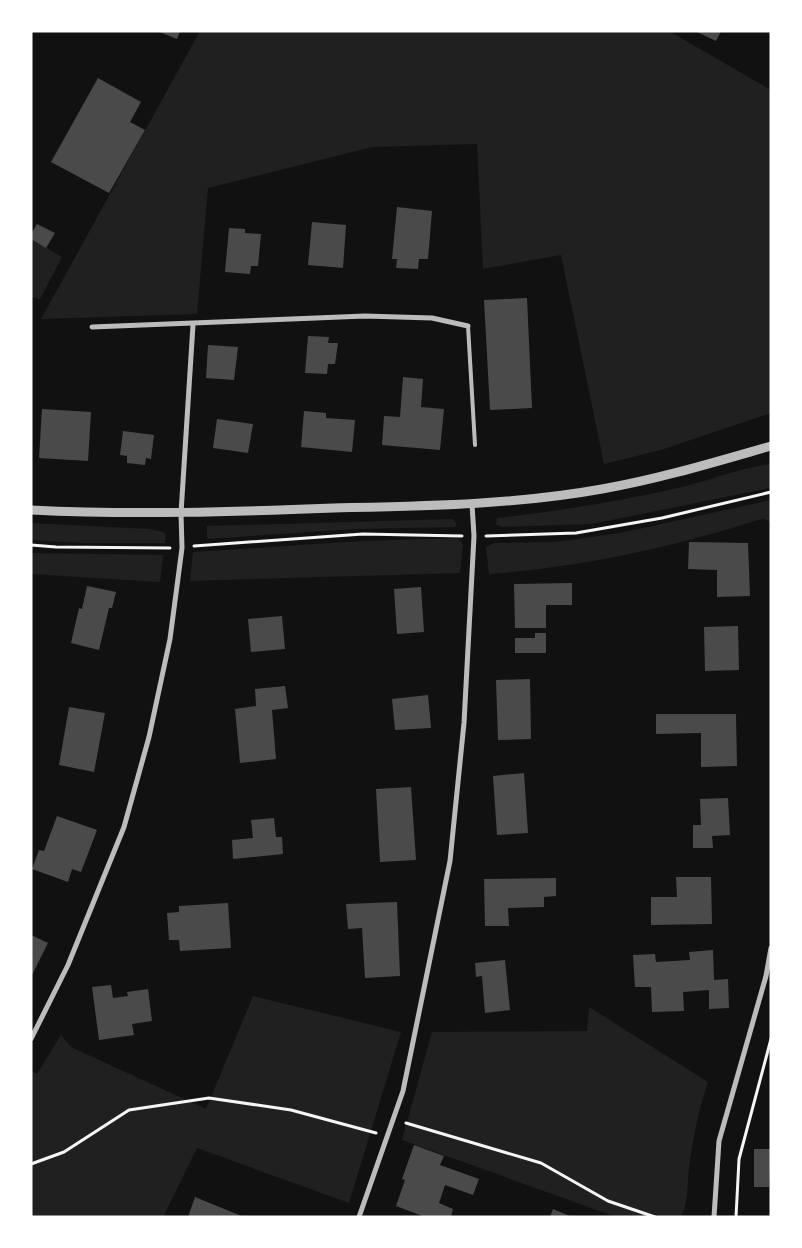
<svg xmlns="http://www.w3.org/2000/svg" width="802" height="1248" font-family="Overpass,sans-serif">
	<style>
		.green { fill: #202020 }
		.building { fill: #4a4a4a }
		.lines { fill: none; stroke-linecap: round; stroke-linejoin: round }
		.path { stroke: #f5f5f5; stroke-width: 3 }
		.service { stroke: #bcbcbc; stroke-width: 4 }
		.minor { stroke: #bcbcbc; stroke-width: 5 }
		.tertiary { stroke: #bcbcbc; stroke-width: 9 }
	</style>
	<rect width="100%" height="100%" fill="#111"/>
	<g class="green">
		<path d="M200,31H669L771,90V413L661,450L604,464L561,255L483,269L477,144L372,147L208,188L197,314L41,319Z"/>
		<path d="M31,239L62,257L40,299L31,297Z"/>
		<path d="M771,464L770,488L592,524L502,527L496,524L497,518C559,511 621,501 682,487C711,480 741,468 771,464Z"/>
		<path d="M771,500V522L764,519L758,520C670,548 581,567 489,574L486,547L495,543L555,542L620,533Z"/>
		<path d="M453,519L457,524L455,527L356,529L207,539V526Z"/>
		<path d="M31,523L149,529L164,532L166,535L165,543H79L31,540Z"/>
		<path d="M458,538L463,544L460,573L190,581L193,552L362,541Z"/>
		<path d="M31,553L163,555L160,582L31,574Z"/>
		<path d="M253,996L401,1032L349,1203L197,1148L163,1217H31V1071L37,1074L61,1035L71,1047L206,1109Z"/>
		<path d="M589,1007L708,1082C699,1109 693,1138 689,1167C687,1184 689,1201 681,1217H616L402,1140L432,1032L587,1031Z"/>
	</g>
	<g class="building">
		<path d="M157,31H180L177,39Z"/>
		<path d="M695,31H721L716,41Z"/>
		<path d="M98,78L141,102L130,122L145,130L109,193L51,162Z"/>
		<path d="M397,207L432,211L428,259H419L418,269L396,268L397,259H392Z"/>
		<path d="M312,222L346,225L343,268L308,265Z"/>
		<path d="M37,224L55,233L46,248L31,239V234Z"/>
		<path d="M229,228L245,229V233L261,234L258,266H251L250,274L225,272Z"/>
		<path d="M527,298L532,408L490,410L484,300Z"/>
		<path d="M308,336L329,337L328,343H338L335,364H328L327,374L305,373Z"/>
		<path d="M208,345L238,347L234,380L206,378Z"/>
		<path d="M403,377L423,379L421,407L444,409L440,450L382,445L384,416L400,417Z"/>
		<path d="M42,409L91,412L88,461L39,458Z"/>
		<path d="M304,411L326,413V418L355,420L352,452L301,447Z"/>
		<path d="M217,419L253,424L248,453L213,448Z"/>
		<path d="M123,431L154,435L151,459L146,458L145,465L127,463V456L120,455Z"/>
		<path d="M689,542L748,543L750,596L717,597V570L688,569Z"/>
		<path d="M572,583V605H546V628H515L514,584Z"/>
		<path d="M87,586L116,592L112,608H109L99,650L71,643L79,608L82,609Z"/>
		<path d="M421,587L424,632L397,634L394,589Z"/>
		<path d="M282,616L285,649L251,652L248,619Z"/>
		<path d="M738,626L739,670L705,671L704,627Z"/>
		<path d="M535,633H546V653H515V638H535Z"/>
		<path d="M530,679L531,739L498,740L496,680Z"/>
		<path d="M285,686L288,708L272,710L276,759L240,763L235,709L256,706L255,689Z"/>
		<path d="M428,695L431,728L395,730L392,699Z"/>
		<path d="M69,707L105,713L94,772L59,765Z"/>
		<path d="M656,714H736L737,766L701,767V733L656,734Z"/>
		<path d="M524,773L528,833L497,835L493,776Z"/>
		<path d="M411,787L416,860L380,862L376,789Z"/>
		<path d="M728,798L730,835L712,836L713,848H693V825H701L700,799Z"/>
		<path d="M57,816L97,830L81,872L72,869L68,882L32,869L39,850L44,851Z"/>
		<path d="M274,818L276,837H282L283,854L233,859L232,840L253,838L251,820Z"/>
		<path d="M676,877H711L712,924L651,925V897H677Z"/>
		<path d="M556,878V896L544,897V907L508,908L509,926H485L484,879Z"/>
		<path d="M397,902L400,976L365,978L362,928L348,929L346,904Z"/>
		<path d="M228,903L231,948L180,951L179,940H169L167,913L179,912V906Z"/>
		<path d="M31,935L48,943L31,977Z"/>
		<path d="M713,950L714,980L728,979L729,1008L709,1009V990L683,992L684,1011L652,1012L651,987H635L633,955L655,954L656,962L690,960L689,952Z"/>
		<path d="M505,960L510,1010L485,1013L482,976L476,977L475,963Z"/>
		<path d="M111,985L113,998L128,996L127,992L148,989L152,1021L132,1024L134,1035L99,1040L92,987Z"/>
		<path d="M414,1145L444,1156L440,1165L479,1179L473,1195L445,1185L439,1203L453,1209L451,1217H425L396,1206L405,1180L402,1179Z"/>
		<path d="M754,1149H771L769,1187H754Z"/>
		<path d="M195,1197L244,1217H188Z"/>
		<path d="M553,1209L572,1217H550Z"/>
	</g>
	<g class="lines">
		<g class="path">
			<path d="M486,536L576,533L662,518L771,492"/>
			<path d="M31,545L56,547L170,548"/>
			<path d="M194,546L363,534L462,536"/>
			<path d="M406,1123L541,1163L608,1201L655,1217"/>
			<path d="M31,1164L64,1152L129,1110L209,1098L291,1110L376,1133"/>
			<path d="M736,1217L739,1159L771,1039"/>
		</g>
		<path class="service" d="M468,326L475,445"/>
		<g class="minor">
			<path d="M92,327L365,316L432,318L468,326"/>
			<path d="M31,1039L68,965L124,827L149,737L170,639L182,548L181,513L193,325"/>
			<path d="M359,1217L403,1091L450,861L464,723L474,536L472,504"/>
			<path d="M714,1217L719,1141L766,976L771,948"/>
		</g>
		<path class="tertiary" d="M31,510C132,515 233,512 334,508C423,506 514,505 602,489C659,479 715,462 771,446"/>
	</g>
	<rect width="802" height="1248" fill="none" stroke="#ffffff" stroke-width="65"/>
</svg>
